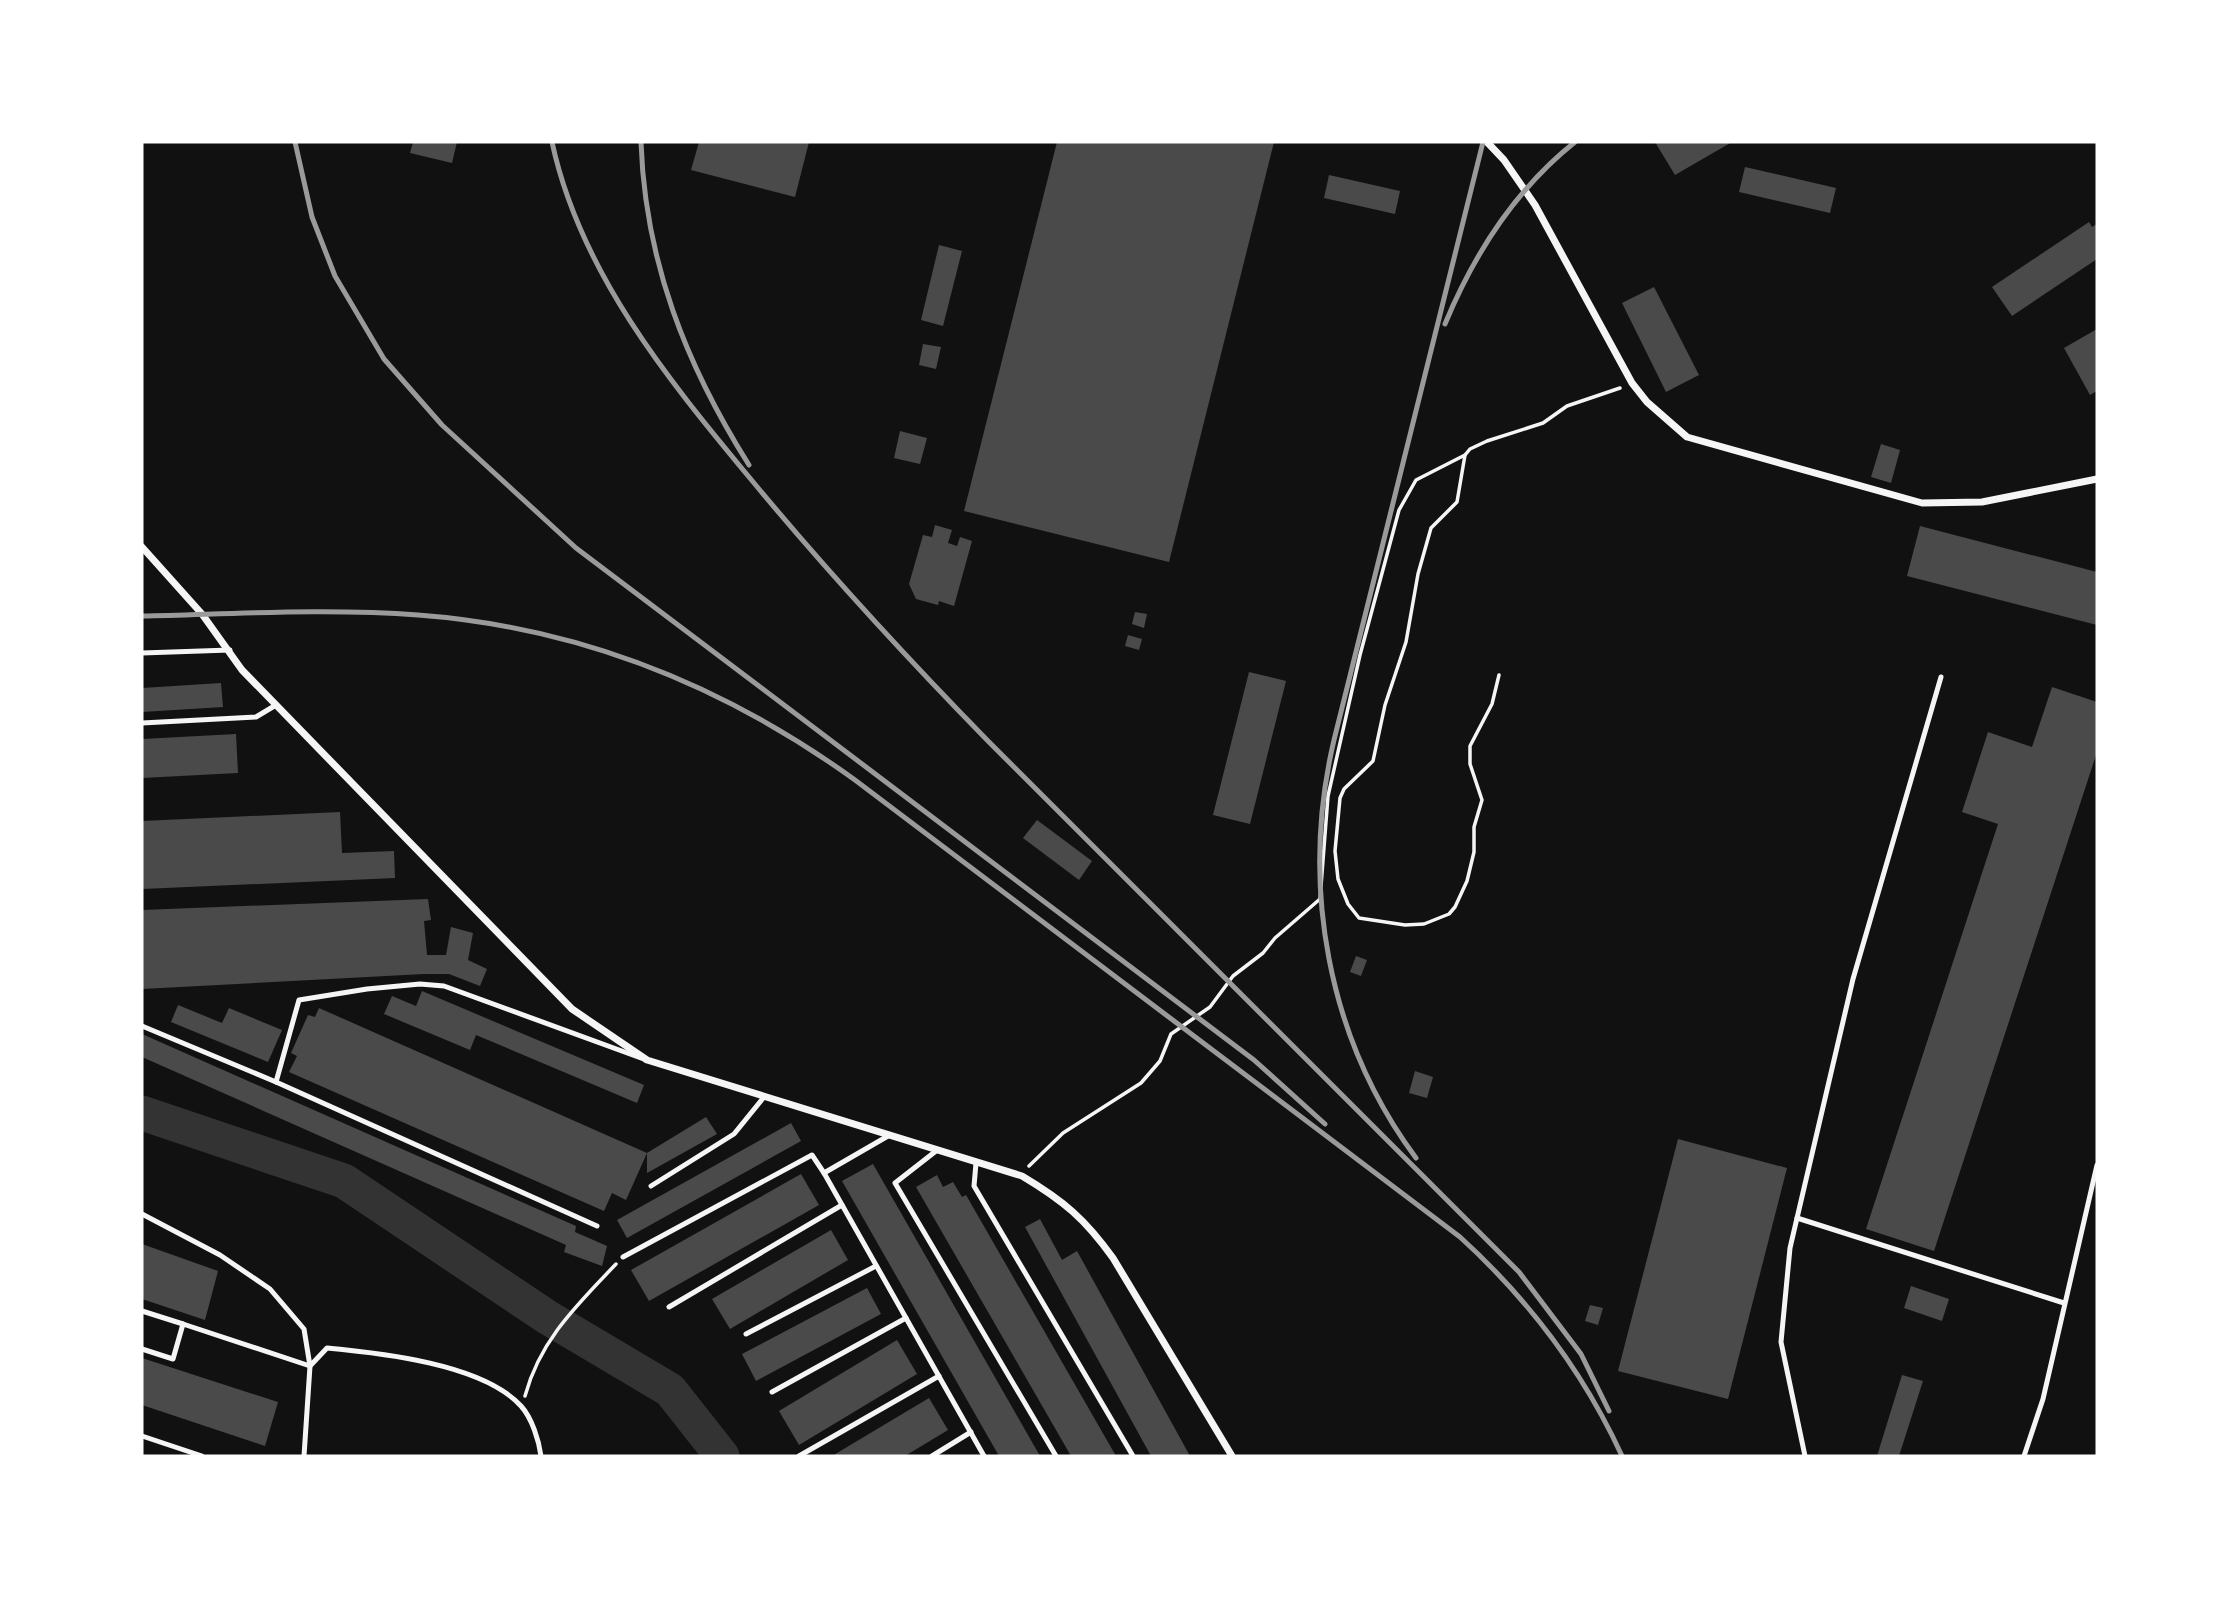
<svg xmlns="http://www.w3.org/2000/svg" width="2239" height="1598" font-family="'Open Sans',sans-serif">
	<style>
		.lines { fill: none; stroke-linecap: round; stroke-linejoin: round }
		.river { stroke: #333; stroke-width: 35 }
		.building { fill: #4a4a4a }
		.path { stroke: #f5f5f5; stroke-width: 3.5 }
		.service { stroke: #f5f5f5; stroke-width: 5 }
		.minor { stroke: #f5f5f5; stroke-width: 7 }
		.rail { stroke: #9a9a9a; stroke-width: 5 }
	</style>
	<rect width="100%" height="100%" fill="#111"/>
	<g class="lines">
		<path class="river" d="M142,1113L344,1181L547,1317L670,1390L722,1456"/>
	</g>
	<g class="building">
		<path d="M413,142H457L452,163L410,153Z"/>
		<path d="M699,142H809L795,197L691,170Z"/>
		<path d="M1057,142H1274L1169,562L964,511Z"/>
		<path d="M1655,142H1732L1675,175Z"/>
		<path d="M1745,167L1836,188L1830,213L1739,192Z"/>
		<path d="M1329,175L1400,191L1395,214L1324,198Z"/>
		<path d="M2089,222L2092,227L2097,224V259L2012,316L1992,287Z"/>
		<path d="M939,245L962,251L943,326L921,320Z"/>
		<path d="M1654,287L1699,375L1666,392L1622,303Z"/>
		<path d="M2097,329V391L2090,395L2064,348Z"/>
		<path d="M923,344L941,347L936,369L919,365Z"/>
		<path d="M900,431L927,438L920,464L894,458Z"/>
		<path d="M1881,444L1900,450L1891,483L1871,477Z"/>
		<path d="M935,525L952,530L948,543L957,546L960,537L972,541L954,606L939,601L938,605L916,599L909,584L923,535L932,537Z"/>
		<path d="M1920,526L2097,572V625L1907,576Z"/>
		<path d="M1135,612L1147,614L1144,628L1132,624Z"/>
		<path d="M1128,635L1142,639L1139,650L1125,646Z"/>
		<path d="M1249,672L1286,681L1250,824L1213,815Z"/>
		<path d="M221,683L223,707L142,712V688Z"/>
		<path d="M2052,687L2097,702V752L1934,1251L1866,1229L1998,824L1962,812L1988,732L2032,747Z"/>
		<path d="M236,734L238,773L142,778V739Z"/>
		<path d="M340,812L342,853L394,851L395,878L142,889V821Z"/>
		<path d="M1037,820L1092,861L1079,880L1023,838Z"/>
		<path d="M428,899L431,920L424,921L427,955H446L451,927L473,933L468,960L487,969L480,986L449,974H424L142,989V910Z"/>
		<path d="M1356,956L1367,960L1361,976L1350,972Z"/>
		<path d="M422,991L644,1085L637,1103L476,1035L470,1050L384,1014L392,996L416,1006Z"/>
		<path d="M178,1005L222,1023L229,1008L282,1030L268,1062L171,1022Z"/>
		<path d="M319,1008L647,1153L626,1200L612,1193L604,1211L289,1072L297,1056L291,1053L308,1015L315,1017Z"/>
		<path d="M142,1034L576,1226L575,1232L607,1246L602,1266L564,1252L566,1245L142,1057Z"/>
		<path d="M1415,1071L1433,1077L1427,1098L1409,1093Z"/>
		<path d="M706,1117L717,1134L647,1173V1153Z"/>
		<path d="M791,1123L801,1141L627,1238L617,1220Z"/>
		<path d="M1678,1139L1787,1168L1728,1399L1618,1371Z"/>
		<path d="M873,1164L1040,1456H999L842,1181Z"/>
		<path d="M801,1174L819,1205L649,1301L631,1270Z"/>
		<path d="M937,1175L943,1187L953,1182L962,1197L966,1195L1116,1456H1071L916,1187Z"/>
		<path d="M1040,1219L1062,1260L1077,1251L1190,1456H1151L1025,1227Z"/>
		<path d="M831,1230L848,1260L730,1329L712,1299Z"/>
		<path d="M142,1244L218,1271L205,1320L142,1299Z"/>
		<path d="M1911,1286L1949,1299L1942,1321L1904,1308Z"/>
		<path d="M867,1288L881,1314L756,1381L742,1354Z"/>
		<path d="M1590,1305L1603,1308L1598,1325L1585,1321Z"/>
		<path d="M897,1340L917,1374L799,1445L779,1411Z"/>
		<path d="M142,1358L278,1402L265,1446L142,1405Z"/>
		<path d="M1902,1375L1923,1381L1899,1456H1877Z"/>
		<path d="M929,1398L948,1430L905,1456H832Z"/>
	</g>
	<g class="lines">
		<g class="path">
			<path d="M1499,675L1492,704L1470,746V764L1482,800L1474,827V852L1467,881L1455,907L1449,914L1424,924L1405,925L1359,918L1348,904L1338,879L1335,851L1340,798L1344,789L1373,761L1385,705L1406,642L1418,574L1431,528L1457,502L1465,455L1470,449L1487,441L1543,423L1567,406L1620,388"/>
			<path d="M1029,1166L1063,1133L1141,1083L1160,1061L1171,1034L1210,1007L1233,976L1263,953L1275,938L1320,899L1328,796L1360,655L1399,510L1416,480L1465,455"/>
			<path d="M525,1396C540,1340 577,1305 616,1264"/>
		</g>
		<g class="service">
			<path d="M142,653L230,650"/>
			<path d="M142,723L256,717L276,705"/>
			<path d="M142,1026L276,1082L597,1226"/>
			<path d="M276,1082L299,1000L367,989L420,984L444,986L641,1058"/>
			<path d="M936,1151L895,1183L1056,1456"/>
			<path d="M976,1163L974,1186L1133,1456"/>
			<path d="M824,1173L984,1456"/>
			<path d="M651,1186L734,1134L764,1097"/>
			<path d="M142,1214L220,1255L270,1289L304,1329L310,1366L304,1456"/>
			<path d="M1797,1218L2064,1303"/>
			<path d="M623,1257L812,1155L824,1173L888,1136"/>
			<path d="M669,1307L842,1205"/>
			<path d="M142,1311L183,1324"/>
			<path d="M746,1334L876,1266"/>
			<path d="M142,1349L173,1359L183,1324L310,1366L327,1348C381,1353 483,1364 521,1406C532,1418 539,1441 541,1456"/>
			<path d="M772,1392L906,1318"/>
			<path d="M142,1436L202,1456"/>
			<path d="M799,1456L939,1376"/>
			<path d="M932,1456L971,1432"/>
			<path d="M1805,1456L1781,1342L1790,1248L1853,979L1941,677"/>
			<path d="M2024,1456L2043,1399L2097,1165"/>
		</g>
		<g class="minor">
			<path d="M1487,142L1504,160L1535,205L1632,383L1647,402L1687,437L1922,503L1982,502L2097,479"/>
			<path d="M142,547L202,614L242,670L572,1009L647,1060L1022,1176C1064,1201 1085,1219 1113,1258L1232,1456"/>
		</g>
		<g class="rail">
			<path d="M295,142L312,217L335,276L384,359L442,425L576,548L1254,1060L1325,1124"/>
			<path d="M552,142C580,272 667,378 749,477C825,569 905,656 988,741L1519,1272L1581,1354L1609,1411"/>
			<path d="M641,142C645,261 686,365 749,465"/>
			<path d="M1445,324C1474,254 1516,189 1575,142"/>
			<path d="M142,616C233,614 327,608 418,615C578,627 725,686 855,780L1460,1237C1528,1299 1584,1373 1622,1456"/>
			<path d="M1416,1158C1327,1038 1300,884 1334,740L1483,142"/>
		</g>
	</g>
	<rect width="2239" height="1598" fill="none" stroke="#ffffff" stroke-width="287"/>
</svg>
